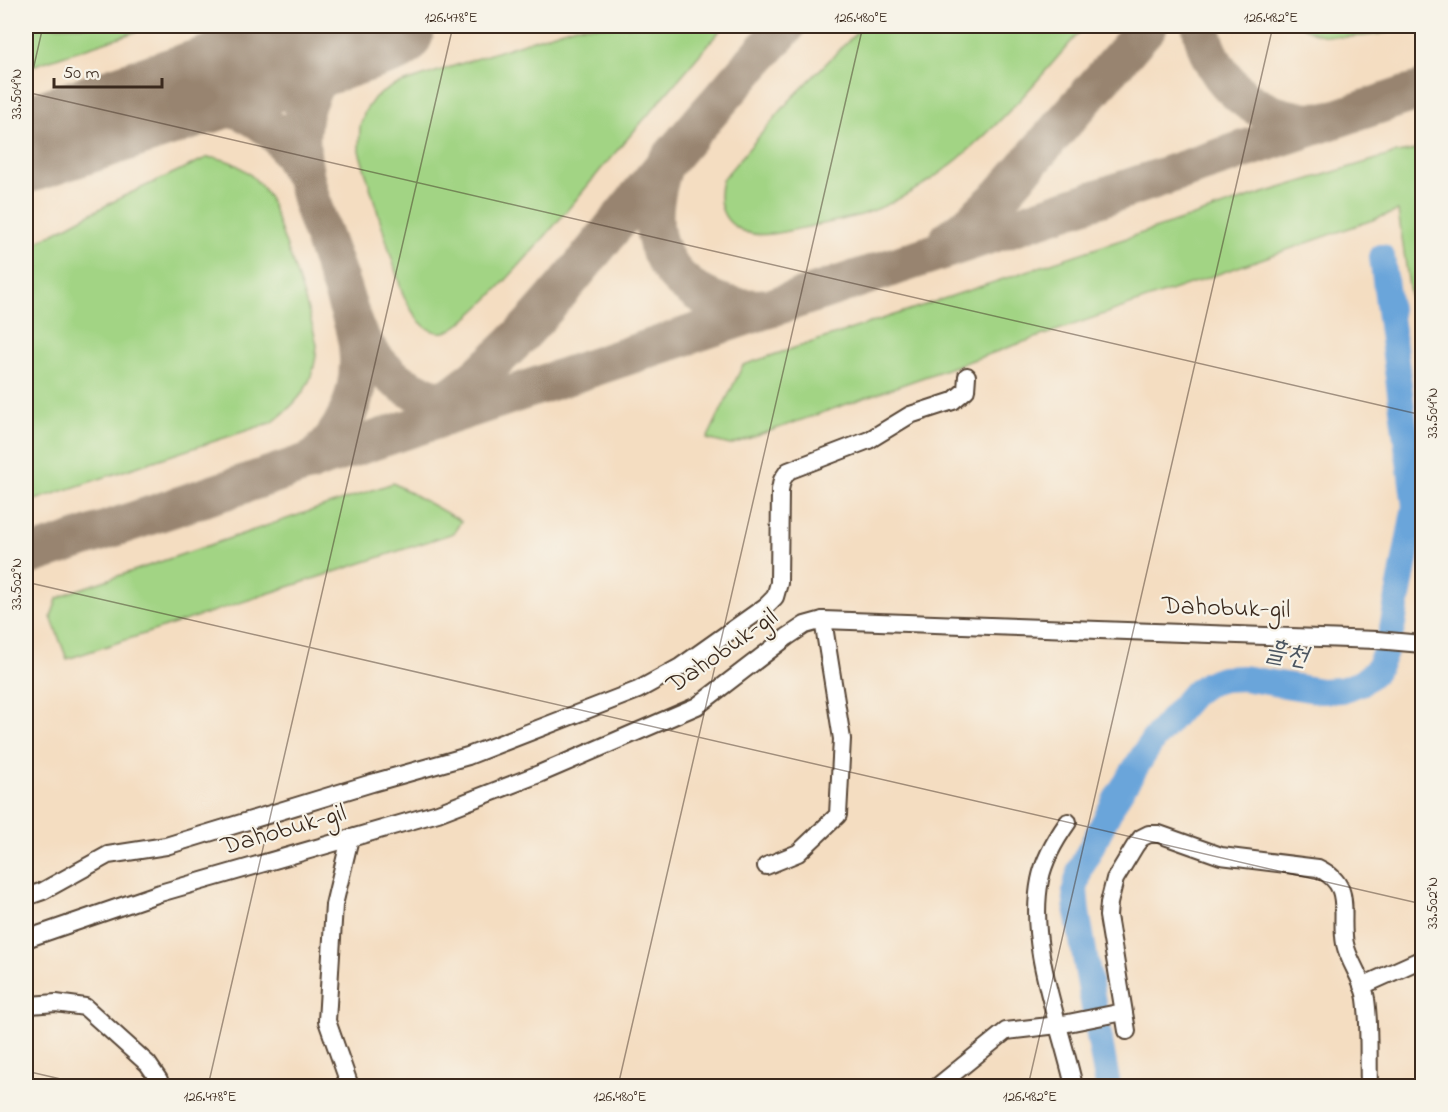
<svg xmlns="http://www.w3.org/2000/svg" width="1448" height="1112" font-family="'Indie Flower','Poor Story',sans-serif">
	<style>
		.green { fill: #a2d484; stroke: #6e7f51; stroke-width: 1.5 }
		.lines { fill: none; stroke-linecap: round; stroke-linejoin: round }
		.river { stroke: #6aa5da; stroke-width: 26 }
		.taxiway { stroke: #988470; stroke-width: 39 }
		.runway { stroke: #988470; stroke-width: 96 }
		.street-casing { stroke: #574536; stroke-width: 20 }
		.street { stroke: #fff; stroke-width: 16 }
		.ticks { fill: none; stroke: #3b2a1e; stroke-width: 1.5; stroke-opacity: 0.45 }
		.labels { text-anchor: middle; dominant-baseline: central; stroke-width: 4.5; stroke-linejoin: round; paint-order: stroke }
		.street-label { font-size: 26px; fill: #3b2a1e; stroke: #f7f3e8 }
		.water-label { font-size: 27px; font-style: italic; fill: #4b5560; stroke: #f7f3e8 }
		.neatline { fill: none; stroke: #3b2a1e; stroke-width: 2 }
		.ticks-label { font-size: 15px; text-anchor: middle; fill: #3b2a1e }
	</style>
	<rect width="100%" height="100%" fill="#f7f3e8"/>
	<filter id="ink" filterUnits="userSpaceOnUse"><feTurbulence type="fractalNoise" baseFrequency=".0167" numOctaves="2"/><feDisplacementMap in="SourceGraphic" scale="12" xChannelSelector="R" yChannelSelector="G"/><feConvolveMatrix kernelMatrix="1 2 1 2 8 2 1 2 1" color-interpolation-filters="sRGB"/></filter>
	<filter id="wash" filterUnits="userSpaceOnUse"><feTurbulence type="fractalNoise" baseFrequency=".008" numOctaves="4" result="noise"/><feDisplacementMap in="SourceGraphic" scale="24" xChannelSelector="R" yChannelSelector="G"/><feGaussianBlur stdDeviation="1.35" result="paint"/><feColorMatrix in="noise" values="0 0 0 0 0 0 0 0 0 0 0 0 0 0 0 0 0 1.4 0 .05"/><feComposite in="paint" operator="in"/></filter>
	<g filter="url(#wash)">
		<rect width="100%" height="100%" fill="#f4ddc1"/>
		<g class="green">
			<path d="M26,26H153L26,68Z"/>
			<path d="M576,26H724C684,73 643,121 602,168C579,196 472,329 444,332C423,335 411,310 403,295L359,151L360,126L365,111L375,97L393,86Z"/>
			<path d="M863,26H1085C1022,97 955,184 861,215C843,220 822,224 803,228C785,231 759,240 741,230C721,220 717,201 722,180L790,100Z"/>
			<path d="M1301,26H1422C1390,32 1329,47 1301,26Z"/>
			<path d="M1422,149V376L1398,211L730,445L707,439L743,365L1257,195L1397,153Z"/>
			<path d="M206,158C230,156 251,172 265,191C272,200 275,214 279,225C293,264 308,304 317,345C315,382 302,399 273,422L26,503V248L122,197Z"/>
			<path d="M393,483L461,521L454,533L67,659L51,617L57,599L71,592Z"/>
		</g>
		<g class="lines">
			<path class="river" d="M1108,1086L1077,912L1075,890L1080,869L1117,797L1153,740L1193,694L1207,684L1223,679L1243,678L1321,691L1341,690L1361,683L1376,671L1384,655L1392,629L1415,506L1382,257"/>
			<g class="taxiway">
				<path d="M1201,26C1212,84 1260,124 1320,121"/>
				<path d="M137,109C155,105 173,98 191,98C220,98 258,115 278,136C288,147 295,162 303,175"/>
				<path d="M663,167C656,190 651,213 656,236C667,285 717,311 763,308"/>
				<path d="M26,172L94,135L162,102"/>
				<path d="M949,239L967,226L999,197L1148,26"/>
				<path d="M355,329C379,374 410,398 461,403"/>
				<path d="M430,410C512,360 571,278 631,205C681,144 733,84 786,26"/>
				<path d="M310,463C343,435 362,395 358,351C357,329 348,309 342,289C308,189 256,98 374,30"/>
				<path d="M26,557L1422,90"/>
			</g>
			<path class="runway" d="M26,145L387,26"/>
		</g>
	</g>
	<g filter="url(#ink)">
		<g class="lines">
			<defs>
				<g id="street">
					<path d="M1068,822C1056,839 1044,859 1040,880C1027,945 1060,1023 1074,1086"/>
					<path d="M766,866L798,853L838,815L842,739L823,620"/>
					<path d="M26,897L43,891L108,855L166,846L372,783L468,756L638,690L680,667L766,606L775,597L779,583L780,490L782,480L788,471L869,440L910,415L953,401L966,390L967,376"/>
					<path d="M26,939L160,893L438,813L539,774L697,706L787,637L805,625L823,620L1377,640L1422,644"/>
					<path d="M1362,986L1422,959"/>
					<path d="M26,1004L30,1005L56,1003L85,1007L148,1064L159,1080V1086"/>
					<path d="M1127,1031L1108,916L1109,903L1115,879L1135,846L1141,838L1149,834H1159L1221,856L1318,868C1355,886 1339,912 1345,944C1349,963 1364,980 1366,999C1370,1028 1368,1058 1369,1086"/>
					<path d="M350,1086L327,1021L334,905L350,838"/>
					<path d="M938,1086L1006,1031L1058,1025L1123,1012"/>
				</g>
			</defs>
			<use href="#street" class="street-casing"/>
			<use href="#street" class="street"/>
		</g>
	</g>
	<path class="ticks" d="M26,92L1422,415M26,101L43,26M26,582L1422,904M26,1071L91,1086M208,1086L453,26M618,1086L863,26M1028,1086L1273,26"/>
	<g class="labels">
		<g class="street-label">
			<text transform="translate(1226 609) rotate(2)">Dahobuk-gil</text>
			<text transform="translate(723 652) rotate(-35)">Dahobuk-gil</text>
			<text transform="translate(284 831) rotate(-16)">Dahobuk-gil</text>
		</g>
		<g class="water-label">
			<text transform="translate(1286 655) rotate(10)">흘천</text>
		</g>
	</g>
	<rect width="1448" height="1112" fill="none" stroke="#f7f3e8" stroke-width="66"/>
	<path d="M54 78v9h108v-9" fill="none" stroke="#3b2a1e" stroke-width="3"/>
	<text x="63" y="78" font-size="18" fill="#3b2a1e" stroke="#f7f3e8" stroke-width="4.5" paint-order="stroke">50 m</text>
	<rect x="33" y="33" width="1382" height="1046" class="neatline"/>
	<g class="ticks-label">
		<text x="451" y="22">126.478°E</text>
		<text x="861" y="22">126.480°E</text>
		<text x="1271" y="22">126.482°E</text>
		<text transform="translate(16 94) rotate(-90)" y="5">33.504°N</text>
		<text transform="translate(1432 413) rotate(-90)" y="5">33.504°N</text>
		<text transform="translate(16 584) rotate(-90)" y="5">33.502°N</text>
		<text transform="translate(1432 903) rotate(-90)" y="5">33.502°N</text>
		<text x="210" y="1101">126.478°E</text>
		<text x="620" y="1101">126.480°E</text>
		<text x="1030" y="1101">126.482°E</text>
	</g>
</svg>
